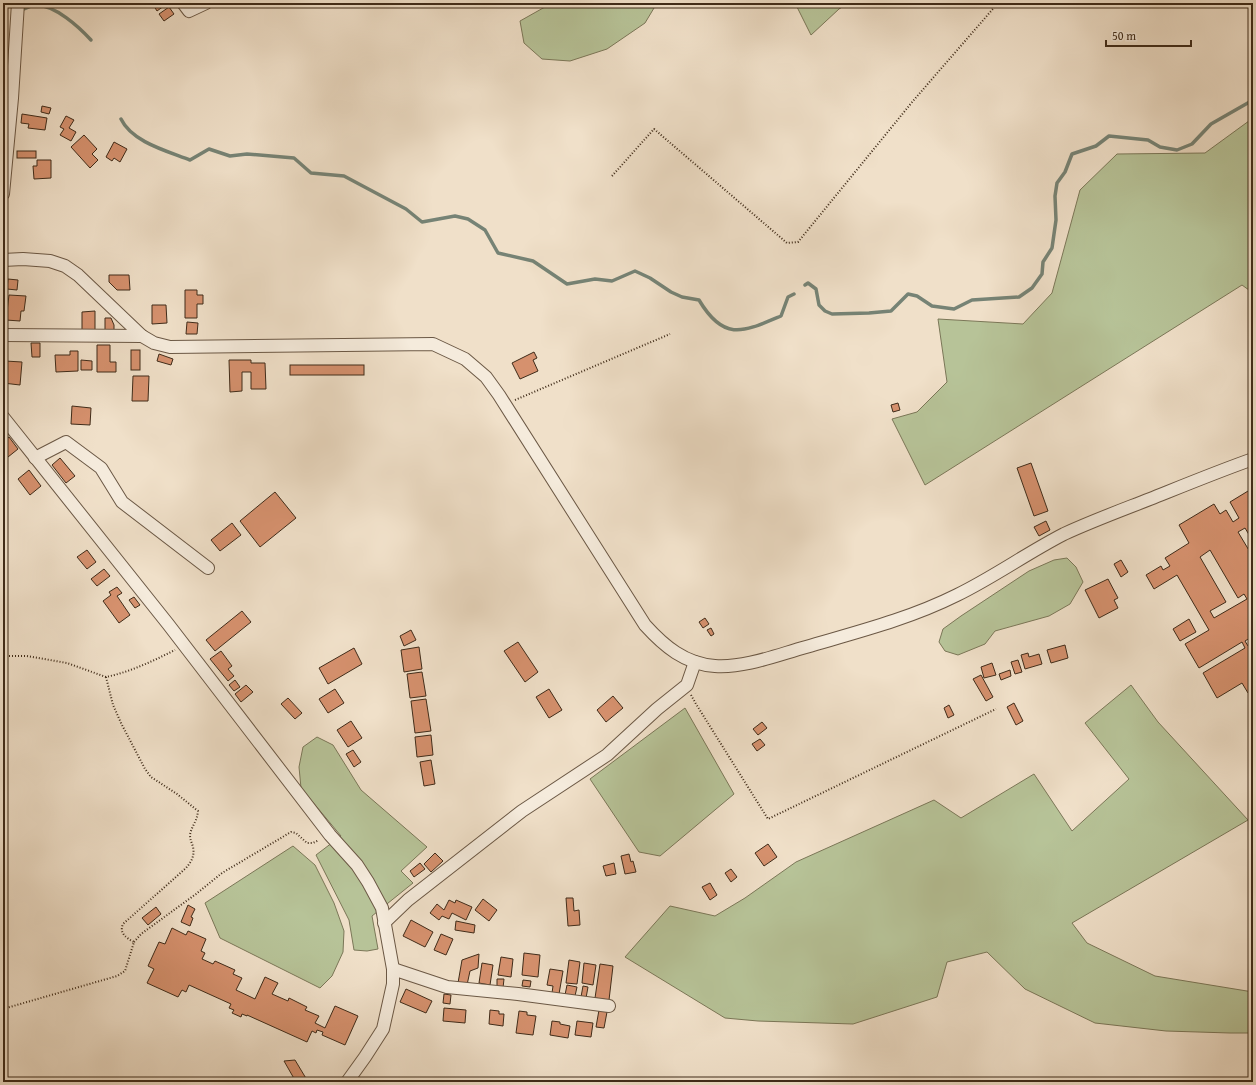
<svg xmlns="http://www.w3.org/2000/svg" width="1256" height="1085" font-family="'Gentium Book Plus',serif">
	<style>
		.green { fill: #b7c398; stroke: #7b7758 }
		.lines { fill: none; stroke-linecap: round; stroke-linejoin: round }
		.stream { stroke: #768375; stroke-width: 3.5 }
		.building { fill: #d6916e; stroke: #3f2b19; fill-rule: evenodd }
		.minor-casing { stroke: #6b5845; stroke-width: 14 }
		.path { stroke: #3f2b19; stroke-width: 2; stroke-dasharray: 1 2; stroke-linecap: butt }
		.minor { stroke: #f5ebdc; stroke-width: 12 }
	</style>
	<rect width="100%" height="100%" fill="#f0e0c9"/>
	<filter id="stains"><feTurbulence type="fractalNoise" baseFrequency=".005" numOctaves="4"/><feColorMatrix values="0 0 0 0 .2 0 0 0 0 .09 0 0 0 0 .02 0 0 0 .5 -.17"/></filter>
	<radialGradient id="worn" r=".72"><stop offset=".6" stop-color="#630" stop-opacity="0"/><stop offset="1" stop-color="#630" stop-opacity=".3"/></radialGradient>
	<g class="green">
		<path d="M552,3H657L645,23L607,49L570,61L542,59L524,43L520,21Z"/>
		<path d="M795,3H849L839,9L811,35Z"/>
		<path d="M1253,118V293L1242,285L925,485L892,419L917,412L947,382L938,319L1023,324L1052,293L1080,190L1117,154L1205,153Z"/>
		<path d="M1067,558L1076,567L1083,582L1070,604L1049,616L995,631L985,644L958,655L945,651L939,642L943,629L961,616L1029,571L1054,560Z"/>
		<path d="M1131,685L1158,722L1248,820L1072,923L1087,943L1155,976L1253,992V1033H1230L1166,1031L1095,1023L1025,989L987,952L947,962L937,997L853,1024L758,1021L725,1018L625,957L670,906L715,916L745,898L796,862L934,800L961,818L1034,774L1072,831L1129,779L1085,723Z"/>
		<path d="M685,708L734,794L660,856L639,852L590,779Z"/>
		<path d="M317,737L333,745L361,790L427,847L401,871L413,883L372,916L378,949L367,951L354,950L349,920L316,855L341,836L301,788L299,767L303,747Z"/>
		<path d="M293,846L315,865L334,903L344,931L343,952L332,976L320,988L220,938L205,903Z"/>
	</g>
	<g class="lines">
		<g class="stream">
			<path d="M3,7H7"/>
			<path d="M24,9C28,7 33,5 36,5C55,5 79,27 91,40"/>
			<path d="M121,119C132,142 167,151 190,160L209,149L230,156L247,154L294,158L311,173L344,176L359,184L406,209L422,222L455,216L468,219L485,230L498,253L533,261L567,284L595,279L612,281L635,271L650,278L671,292L682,297L699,300C724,342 743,332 781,316L788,297L794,294"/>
			<path d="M805,285L808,283L816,289L819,305L825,311L832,314L869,313L891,311L908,294L917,296L932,306L954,309L972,300L1019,297L1032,288L1042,274L1043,262L1052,248L1056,220L1055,196L1057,183L1065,172L1072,154L1096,146L1109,136L1148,140L1160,147L1177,150L1192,144L1211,124L1253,100"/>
		</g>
	</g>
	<g class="building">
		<path d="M152,3H168L157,11Z"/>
		<path d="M169,7L174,14L164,21L159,14Z"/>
		<path d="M42,106L51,108L49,114L41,112Z"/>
		<path d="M22,114L47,118L45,130L28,128L29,124L21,123Z"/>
		<path d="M66,116L74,120L69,128L76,132L71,141L60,135L64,129L60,127Z"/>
		<path d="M84,135L97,149L92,154L98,160L90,168L71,147Z"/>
		<path d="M114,142L127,149L120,162L114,158L112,161L106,157Z"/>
		<rect x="17" y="151" width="19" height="7"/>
		<path d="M37,160H51V178L34,179L33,166H37Z"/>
		<path d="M109,275H129L130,290H117L109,282Z"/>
		<path d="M8,279L18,280L17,290L7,289Z"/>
		<path d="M185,290H197V295H203V304H197V318H185Z"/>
		<path d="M9,295L26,296L24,311H21L20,321L6,320Z"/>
		<path d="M152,305H166L167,323L152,324Z"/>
		<path d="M95,311V330H82V312Z"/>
		<path d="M105,318H111L114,325V331H105Z"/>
		<path d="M187,322L198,323L197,334H186Z"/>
		<path d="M31,343H40V357H32Z"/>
		<path d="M97,345H110V362H116V372H97Z"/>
		<rect x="131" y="350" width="9" height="20"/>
		<path d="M70,351H78V371L56,372L55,355H70Z"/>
		<path d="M534,352L537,358L533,360L538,371L520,379L512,363Z"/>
		<path d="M159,354L173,359L171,365L157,361Z"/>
		<path d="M81,360L92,361V370H81Z"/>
		<path d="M229,360H251V363H265L266,389H251V372H242V391L230,392Z"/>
		<path d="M5,361L22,362L20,385L3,383Z"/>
		<rect x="290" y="365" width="74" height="10"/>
		<path d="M133,376H149L148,401H132Z"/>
		<path d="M898,403L900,410L893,412L891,405Z"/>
		<path d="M72,406L91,408L90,425L71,424Z"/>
		<path d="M9,437L18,449L3,461V441Z"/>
		<path d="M60,458L75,476L66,483L52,465Z"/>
		<path d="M1031,463L1048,511L1034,516L1017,468Z"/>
		<path d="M29,470L41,486L30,495L18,479Z"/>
		<path d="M1253,488V536L1251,538L1245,528L1238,532L1253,557V589L1251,591L1253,594V636L1245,641L1248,646L1253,643V690L1248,693L1242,683L1217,698L1203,673L1245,648L1242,642L1199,668L1185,644L1209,630L1177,575L1154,589L1146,575L1161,566L1163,570L1170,566L1165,558L1189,543L1179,525L1214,504L1220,514L1226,510L1233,522L1239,518L1230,502ZM1210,550L1238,598L1244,594L1247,599L1214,618L1210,611L1226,602L1200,557Z"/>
		<path d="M275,492L296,518L260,547L240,521Z"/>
		<path d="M1046,521L1050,530L1039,536L1034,527Z"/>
		<path d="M232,523L241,535L220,551L211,540Z"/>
		<path d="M87,550L96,562L87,569L77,557Z"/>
		<path d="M1121,560L1128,572L1121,577L1114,564Z"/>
		<path d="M104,569L110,576L97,586L91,579Z"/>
		<path d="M1108,579L1118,598L1114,600L1118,608L1099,618L1085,590Z"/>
		<path d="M117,587L122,593L117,596L130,615L119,623L103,601L111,595L109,592Z"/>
		<path d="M134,597L140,605L135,608L129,600Z"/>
		<path d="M242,611L251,622L215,651L206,640Z"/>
		<path d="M705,618L709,624L703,628L699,622Z"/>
		<path d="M1189,619L1196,632L1180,641L1173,629Z"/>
		<path d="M711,628L714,634L711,636L707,630Z"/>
		<path d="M411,630L416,640L404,646L400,636Z"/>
		<path d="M518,642L538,672L525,682L504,651Z"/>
		<path d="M1065,645L1068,658L1051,663L1047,650Z"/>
		<path d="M419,647L422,669L404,672L401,650Z"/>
		<path d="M354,648L362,664L328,684L319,668Z"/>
		<path d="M221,651L232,666L228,669L234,676L228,681L210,659Z"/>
		<path d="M1028,653L1029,657L1039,654L1042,664L1025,669L1021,655Z"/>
		<path d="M1018,660L1022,672L1015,674L1011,662Z"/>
		<path d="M992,663L996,675L984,678L981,667Z"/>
		<path d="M1010,670L1011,676L1001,680L999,674Z"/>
		<path d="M422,672L426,696L410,698L407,674Z"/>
		<path d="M981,675L993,697L986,701L973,679Z"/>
		<path d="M235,680L240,687L234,691L229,685Z"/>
		<path d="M246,685L253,692L241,702L235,694Z"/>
		<path d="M335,689L344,703L328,713L319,699Z"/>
		<path d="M549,689L562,710L549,718L536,697Z"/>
		<path d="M613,696L623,708L606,722L597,710Z"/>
		<path d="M288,698L302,713L295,719L281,704Z"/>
		<path d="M426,699L431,731L415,733L411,701Z"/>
		<path d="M1014,703L1023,721L1016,725L1007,707Z"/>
		<path d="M949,705L954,715L948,718L944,708Z"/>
		<path d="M351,721L362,738L348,747L337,730Z"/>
		<path d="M762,722L767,728L758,735L753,729Z"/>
		<path d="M431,735L433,755L417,757L415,737Z"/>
		<path d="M760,739L765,745L757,751L752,744Z"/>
		<path d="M353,750L361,762L354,767L346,754Z"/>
		<path d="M431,760L435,784L424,786L420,762Z"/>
		<path d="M768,844L777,857L764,866L755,853Z"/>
		<path d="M435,853L443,861L431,872L424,864Z"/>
		<path d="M629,854L631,862L633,861L636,872L625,874L621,856Z"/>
		<path d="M420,863L425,869L414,877L410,871Z"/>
		<path d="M614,863L616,874L606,876L603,866Z"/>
		<path d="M731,869L737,877L731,882L725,873Z"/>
		<path d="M710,883L717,895L710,900L702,887Z"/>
		<path d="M566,898H573L574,911L579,910L580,925L568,926Z"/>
		<path d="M483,899L497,910L489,921L475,910Z"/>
		<path d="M449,900L455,903L456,900L472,907L466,920L452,913L449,919L442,916L439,920L430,913L437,904L444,910Z"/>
		<path d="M188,905L195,909L191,917L193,918L190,926L181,922Z"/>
		<path d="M156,907L161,914L148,925L142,918Z"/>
		<path d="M411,920L433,932L425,947L403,936Z"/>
		<path d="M456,921L475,925L474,933L455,930Z"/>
		<path d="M172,928L186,935L188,931L206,939L201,951L205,953L202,959L213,964L215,961L235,970L233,974L242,978L236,990L255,999L265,977L278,983L272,994L288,1001L289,998L307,1007L305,1010L319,1016L315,1023L325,1028L335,1006L358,1016L345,1045L322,1035L323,1032L317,1030L316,1033L312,1031L307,1042L247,1015V1016L242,1014L241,1017L232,1013L234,1010L229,1008L231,1004L189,985L186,992L182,990L178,997L147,983L154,969L148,966L159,942L165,944Z"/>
		<path d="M441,934L453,939L446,955L434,950Z"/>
		<path d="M524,953L540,955L538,977L522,975Z"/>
		<path d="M479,954L478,968L470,971L467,985L458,983L462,960Z"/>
		<path d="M501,957L513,959L511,977L498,975Z"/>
		<path d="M569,960L580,962L577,984L566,983Z"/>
		<path d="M482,963L493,965L490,985L479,983Z"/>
		<path d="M584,963L596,965L593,985L582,983Z"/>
		<path d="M600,964L613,966L609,1000L595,998Z"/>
		<path d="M550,969L563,971L559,994L552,993L553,986L547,985Z"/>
		<path d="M497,979H504L503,988L497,987Z"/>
		<path d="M523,980L531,981L530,987L522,986Z"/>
		<path d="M567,985L577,987L575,996L565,995Z"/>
		<path d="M583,986L588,987L586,998L581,997Z"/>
		<path d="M406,989L432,1001L426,1013L400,1002Z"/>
		<path d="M444,994L451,995L450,1004L443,1003Z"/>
		<path d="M444,1008L466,1010L465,1023L443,1021Z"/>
		<path d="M490,1010L499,1011V1014H504L503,1026L489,1024Z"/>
		<path d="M599,1010L607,1012L604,1028L596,1027Z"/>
		<path d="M519,1011L527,1012V1015L536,1016L533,1035L516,1033Z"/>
		<path d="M552,1021L560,1022V1024L570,1026L568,1038L550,1035Z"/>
		<path d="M577,1021L593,1023L591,1037L575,1035Z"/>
		<path d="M295,1060L307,1080L304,1082H296L284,1061Z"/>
	</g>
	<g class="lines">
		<defs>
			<g id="minor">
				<path d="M183,3L189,11L206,3"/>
				<path d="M3,194L12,98L18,3"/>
				<path d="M3,260L23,259L50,261L65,266L78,275L142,336L154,343L170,347L433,344L465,359L486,377L499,395L645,625C664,646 685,664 715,666C745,668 777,655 806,647C857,632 909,619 957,595C994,577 1027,553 1064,534C1092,521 1122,510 1150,499C1185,485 1219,471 1253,459"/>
				<path d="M3,335L142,336"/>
				<path d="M3,417L168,624L330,835L357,865L368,882L382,908L393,969V984L383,1029L365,1057L347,1082"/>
				<path d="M35,458L66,442L101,468L122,502L208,568"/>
				<path d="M384,923L408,900L522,811L607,755L657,709L687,685L695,662"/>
				<path d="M393,969L447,987L518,994L609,1006"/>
			</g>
		</defs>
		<use href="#minor" class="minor-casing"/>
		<g class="path">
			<path d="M612,176L654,129L787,243L798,242L913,101L998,3"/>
			<path d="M515,400L670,334"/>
			<path d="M3,656H27L67,663L106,677"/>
			<path d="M691,695L696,704L768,819L996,709"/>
			<path d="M134,942L141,934L196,894L222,873L291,832L296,833L307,843H313L319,840"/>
			<path d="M3,1009L117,976L125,971L134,942C126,938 119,933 123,924L186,868C191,862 195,856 193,847C192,843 190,840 190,835C191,827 197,822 198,811L177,794L151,777L145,769L121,723L113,705L106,677C130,672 153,661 175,650"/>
		</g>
		<use href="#minor" class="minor"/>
	</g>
	<rect width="1256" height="1085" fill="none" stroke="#f0e0c9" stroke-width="16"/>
	<rect x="4" y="4" width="1248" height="1077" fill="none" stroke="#3f2b19" stroke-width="2"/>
	<rect x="8" y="8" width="1240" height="1069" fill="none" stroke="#3f2b19"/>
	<path d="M1106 40v6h85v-6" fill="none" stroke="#3f2b19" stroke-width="2"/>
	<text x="1112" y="40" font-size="12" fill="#3f2b19" stroke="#f5ebdc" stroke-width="3" paint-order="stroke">50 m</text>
	<rect width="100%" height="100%" filter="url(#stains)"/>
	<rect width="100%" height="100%" fill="url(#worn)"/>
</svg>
